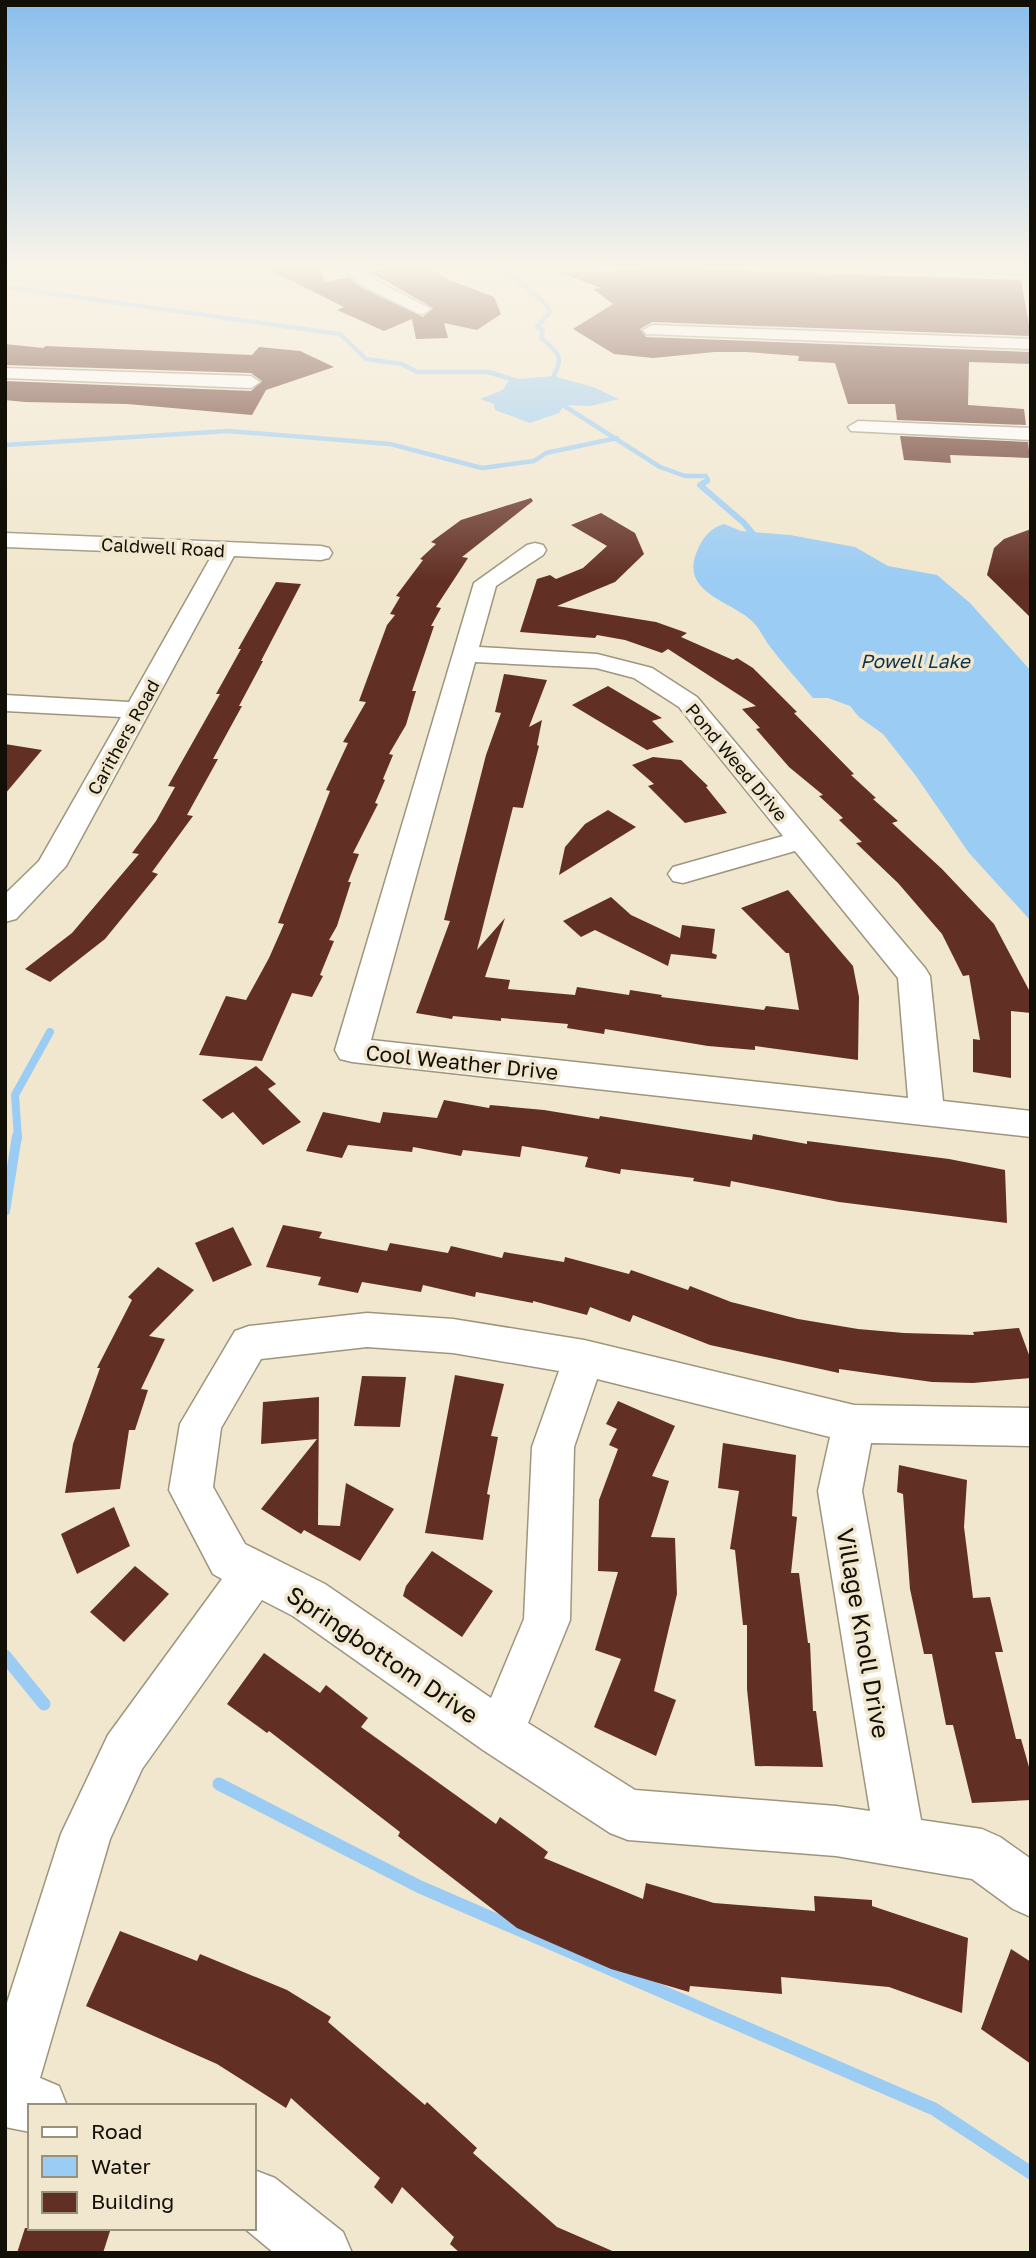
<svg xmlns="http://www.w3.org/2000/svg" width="1036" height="2258" font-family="'Golos Text',sans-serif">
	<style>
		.water { fill: #9bccf4 }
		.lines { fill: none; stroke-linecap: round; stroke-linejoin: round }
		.stream-far4 { stroke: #9bccf4; stroke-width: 4.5 }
		.stream-far3 { stroke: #9bccf4; stroke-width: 6 }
		.stream-far2 { stroke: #9bccf4; stroke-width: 8 }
		.stream-far1 { stroke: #9bccf4; stroke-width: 10 }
		.stream { stroke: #9bccf4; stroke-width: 13 }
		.building { fill: #622f24 }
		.street-casing { stroke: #9e957e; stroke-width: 3 }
		.street { fill: #fff; fill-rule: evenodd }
		.labels { text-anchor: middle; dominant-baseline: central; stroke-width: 7; stroke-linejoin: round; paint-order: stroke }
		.far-street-label { font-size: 18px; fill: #120f07; stroke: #f1e7ce }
		.far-water-label { font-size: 19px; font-style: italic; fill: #0e344e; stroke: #f1e7ce }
		.street-label { font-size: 21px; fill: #120f07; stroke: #f1e7ce }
		.near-street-label { font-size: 24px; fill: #120f07; stroke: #f1e7ce }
	</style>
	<rect width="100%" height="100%" fill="#f1e7ce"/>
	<g class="water">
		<path d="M553,376L593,387L619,399L590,406L570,405L563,407L559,413L530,423L495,410L494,404L480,399L503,390L509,380Z"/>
		<path d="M724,524L741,531L790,535L855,547L888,566L937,575L970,603L1031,671V921L969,853L916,776L883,734L859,717L850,706L828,698H813C798,680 782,663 768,644C763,636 759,628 753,622C732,601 677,593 698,549C703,537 712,527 724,524Z"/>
	</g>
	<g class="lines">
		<g class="stream-far4">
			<path d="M498,264L545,303L550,312L537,327L543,330L541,338C556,351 565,355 554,375L557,385"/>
			<path d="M5,287L340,334L366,359L402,364L417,372H488L524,383"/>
			<path d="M558,402L660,467L685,476H706L708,480L704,482"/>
			<path d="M5,445L228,431L390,444L482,468L534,461L546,453L617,438"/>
		</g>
		<path class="stream-far3" d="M707,481L700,485L744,523L757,539"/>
		<path class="stream-far2" d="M18,1138L15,1095L50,1032"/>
		<path class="stream-far1" d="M5,1211L17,1136"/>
		<g class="stream">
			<path d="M5,1656L44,1704"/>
			<path d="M219,1784L420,1887L934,2109L1031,2173"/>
		</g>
	</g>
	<g class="building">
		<path d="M258,264H316L326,282L349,277L362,288L423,317L433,308L370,272L402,264H420L452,281L494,297L501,314L477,330L444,323L448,338L416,339L412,319L384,331L337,310L344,307Z"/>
		<path d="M646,267L1021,280L1031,336L652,322L640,329L646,337L1031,352V364L969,362L968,405L1024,409L1026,425L897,420L895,404H848L835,363L798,361L799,356L746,352H715L653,358L614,354L573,329L613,304L593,289L601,288L559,272L635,270Z"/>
		<path d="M5,344L43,348L46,346L252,355L259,347L300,351L334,367L266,390L252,415L127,404L25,402L5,400V381L251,391L262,381L251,373L5,365Z"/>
		<path d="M900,436L1028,442L1030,458L950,455L951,463L904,460Z"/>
		<path d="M531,498L533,501L462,557L468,558L436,607L441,608L431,626H434L412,691H416L406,725L389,754L393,755L383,779L385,780L375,803L378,804L353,853L359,854L348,882H351L337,926L329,940L334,941L320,975L323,976L312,997L292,993L262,1061L199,1055L226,996L246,1000L269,958L284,924L278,923L330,791L326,790L348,743L343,742L366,702L359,701L387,625L395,615L390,614L400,597L396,596L423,560L420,559L436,544L431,542L461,520Z"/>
		<path d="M601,513L635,533L644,554L615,582L557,606L656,622L687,633L681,637L733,660L737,658L753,668L797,712L794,713L854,774L851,775L876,798L873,799L898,821L892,823L942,869L994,924L1029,990L1031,998V1013L1011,1011V1078L973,1072V1039L980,1040L969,975L963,976L942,934L898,883L856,843L862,842L839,820L843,818L819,796L823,795L789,767L756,729L760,728L742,709L756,706L668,649L662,653L625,640L597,635L595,638L520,632L537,579L550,575L556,579L583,568L607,546L571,525Z"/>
		<path d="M1031,529V618L987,575L994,548L1004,539Z"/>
		<path d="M276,582L301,584L261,661H263L239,706H242L213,759H218L187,815L193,816L152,872L158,874L105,939L50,982L25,969L72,933L139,854L132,853L156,821L175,787L168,786L220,694H216L241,649H238Z"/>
		<path d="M504,674L547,680L529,727L542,720L537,745L539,746L523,808L513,807L477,950L505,918L485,977L510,980L508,989L575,995L577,987L629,995L630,990L662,995L661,997L764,1010L766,1006L799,1010L789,953H786L741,908L788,890L853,966L859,997L858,1060L755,1046V1050L708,1046L605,1029L604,1034L567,1028L568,1024L501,1018V1021L453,1016L452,1019L416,1013L450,921L444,920L486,755L501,713L495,712Z"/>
		<path d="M608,686L662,718L652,721L674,742L647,750L572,705Z"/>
		<path d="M5,744L42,750L5,794Z"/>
		<path d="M653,757L681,760L708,786L706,787L727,813L685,823L648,786L654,784L632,765Z"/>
		<path d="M608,810L636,827L559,875L565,847L585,824Z"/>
		<path d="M611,897L631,915L680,938L682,925L715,929L712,953L717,955L716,959L671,954L668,966L595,930L581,937L563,921Z"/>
		<path d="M256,1066L276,1084L268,1089L301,1122L263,1145L233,1112L222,1119L202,1100Z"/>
		<path d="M444,1100L489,1108L490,1105L544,1110L599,1119L600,1116L752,1140L753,1134L807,1144V1141L949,1159L1005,1170L1007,1223L839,1202L731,1181L730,1187L693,1181L694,1178L621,1169L620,1174L585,1167L588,1157L522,1146L520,1157L463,1150L461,1156L413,1147L412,1152L348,1145L342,1158L306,1151L323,1112L380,1123L383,1112L437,1118Z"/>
		<path d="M283,1225L322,1232L319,1238L387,1251L390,1243L448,1253L451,1246L502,1258L504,1252L564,1262L565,1257L629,1274L631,1270L688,1290L690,1286L731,1302L798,1319L858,1329L904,1333L974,1335L973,1332L1019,1328L1031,1360V1378L973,1383L932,1382L839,1369V1373L710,1345L633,1315L630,1322L590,1307L587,1315L533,1301V1303L476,1292L475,1297L423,1285L421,1292L362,1282L358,1293L318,1285L321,1277L266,1267Z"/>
		<path d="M233,1227L252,1265L213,1282L195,1243Z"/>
		<path d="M158,1267L194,1290L149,1336L165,1339L141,1389L148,1390L135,1430H129L120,1489L65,1493L73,1444L100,1368H97L132,1300L128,1297Z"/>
		<path d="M455,1375L504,1384L491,1436L498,1437L487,1494L490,1495L483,1540L425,1533Z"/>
		<path d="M362,1376L406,1377L400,1427L354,1426Z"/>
		<path d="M319,1397L318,1525L340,1526L346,1483L394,1509L360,1561L304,1530L301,1534L261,1509L317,1439L261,1444L263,1402Z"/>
		<path d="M618,1401L675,1426L652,1476L669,1481L651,1537L675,1538L677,1594L654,1691L676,1700L656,1756L594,1727L621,1659L595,1650L618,1572L598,1571L599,1500L618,1449L609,1445L617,1429L606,1424Z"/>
		<path d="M723,1443L796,1455L792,1516L797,1517L791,1573H799L808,1643H810L813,1711H816L823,1767L755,1766L747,1689V1625H743L735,1550L730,1549L739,1491L718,1488Z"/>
		<path d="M899,1465L967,1480L964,1527L973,1598L990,1597L1003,1652H995L1016,1739H1021L1031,1774V1800L972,1803L953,1725H946L932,1654H924L910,1589L903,1494L897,1492Z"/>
		<path d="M114,1507L130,1546L77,1574L61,1534Z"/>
		<path d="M432,1551L493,1591L462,1637L403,1596L406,1586Z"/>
		<path d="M135,1566L169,1594L124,1642L90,1612Z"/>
		<path d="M264,1653L320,1693L326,1685L368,1718L361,1727L496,1824L500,1817L548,1852L544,1858L643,1899L646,1883L714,1903L815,1911L814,1896L872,1900V1906L968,1938L962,2013L889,1987L781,1977L782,1994L690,1986L689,1992L611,1969L517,1928L398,1836L400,1832L269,1731L267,1733L227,1704Z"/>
		<path d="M120,1931L197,1961L200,1954L287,1990L331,2017L328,2022L425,2105L427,2102L477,2148L473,2153L557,2227L617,2253H460L450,2244L454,2237L402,2187L392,2204L374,2187L380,2178L291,2098L286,2108L217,2064L86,2006Z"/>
		<path d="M1011,1949L1031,1962V2064L981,2029Z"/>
		<path d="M25,2228H111L103,2253H17Z"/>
	</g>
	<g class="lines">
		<defs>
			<g id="street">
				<path d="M133,264H153L145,269L135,267Z"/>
				<path d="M339,264H357L375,280L431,309L423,314L417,313L363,286Z"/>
				<path d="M856,264H1031V274L864,269Z"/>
				<path d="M652,325L1031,339V349L646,334L643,330Z"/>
				<path d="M5,368L251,376L260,382L251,388L5,378Z"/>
				<path d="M858,421L1031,428V440L851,431L848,427Z"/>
				<path d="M5,533L321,546L329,548L332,553L329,558L321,560L234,556L66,866L16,919L5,922V894L39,861L121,717L5,711V695L129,702L212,555L5,547Z"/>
				<path d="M535,543L543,545L546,550L543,555L496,586L479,647L597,654L652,668L697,697L925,968L930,976L943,1101L1031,1111V1137L352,1062L340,1059L335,1050L474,583L527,545ZM475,662L596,668L634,678L679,707L783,836L673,867L668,874L673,881L683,883L795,851L898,978L908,1098L371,1040Z"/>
				<path d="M367,1313L453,1319L584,1340L854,1405L1031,1408V1446L871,1443L862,1491L921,1820L982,1829L1000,1837L1031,1859V1917L1013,1909L972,1879L836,1856L628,1840L610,1833L483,1750L293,1616L262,1600L142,1769L110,1839L40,2078L59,2086L67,2106H30V2132L5,2127V2009L61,1834L108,1735L222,1579L213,1574L169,1490L180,1424L235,1331L249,1326ZM367,1347L453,1353L559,1371L532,1447L524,1619L491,1698L325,1584L245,1544L213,1487L221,1428L261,1359ZM597,1379L830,1437L818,1491L870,1811L836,1806L635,1790L528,1723L570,1620L574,1447Z"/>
				<path d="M254,2170L275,2178L343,2232L352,2253H274L244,2228H254Z"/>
			</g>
		</defs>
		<use href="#street" class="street-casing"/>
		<use href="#street" class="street"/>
	</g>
	<linearGradient id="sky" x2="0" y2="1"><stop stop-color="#89beed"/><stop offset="0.46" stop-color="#f9f4e9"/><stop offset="1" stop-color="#f9f4e9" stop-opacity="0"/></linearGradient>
	<rect width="1036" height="580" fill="url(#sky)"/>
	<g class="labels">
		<g class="far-street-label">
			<text transform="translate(163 547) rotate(3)">Caldwell Road</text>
			<text transform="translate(123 737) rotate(-61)">Carithers Road</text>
			<text transform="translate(737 762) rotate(50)">Pond Weed Drive</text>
		</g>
		<g class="far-water-label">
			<text x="915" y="660">Powell Lake</text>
		</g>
		<g class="street-label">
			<text transform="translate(462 1062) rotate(6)">Cool Weather Drive</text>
		</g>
		<g class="near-street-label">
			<text transform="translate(864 1633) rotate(80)">Village Knoll Drive</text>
			<text transform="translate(383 1654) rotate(34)">Springbottom Drive</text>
		</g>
	</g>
	<rect width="1036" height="2258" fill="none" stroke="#120f07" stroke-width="14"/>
	<rect x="28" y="2104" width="228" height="126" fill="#f1e7ce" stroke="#98917e" stroke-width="2"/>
	<rect x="42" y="2127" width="35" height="10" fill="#ffffff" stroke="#98917e" stroke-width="2"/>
	<text x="91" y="2139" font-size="21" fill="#120f07">Road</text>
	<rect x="42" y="2156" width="35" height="21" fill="#9bccf4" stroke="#98917e" stroke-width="2"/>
	<text x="91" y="2174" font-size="21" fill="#120f07">Water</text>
	<rect x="42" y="2192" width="35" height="21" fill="#622f24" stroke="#98917e" stroke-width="2"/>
	<text x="91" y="2209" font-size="21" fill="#120f07">Building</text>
</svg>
